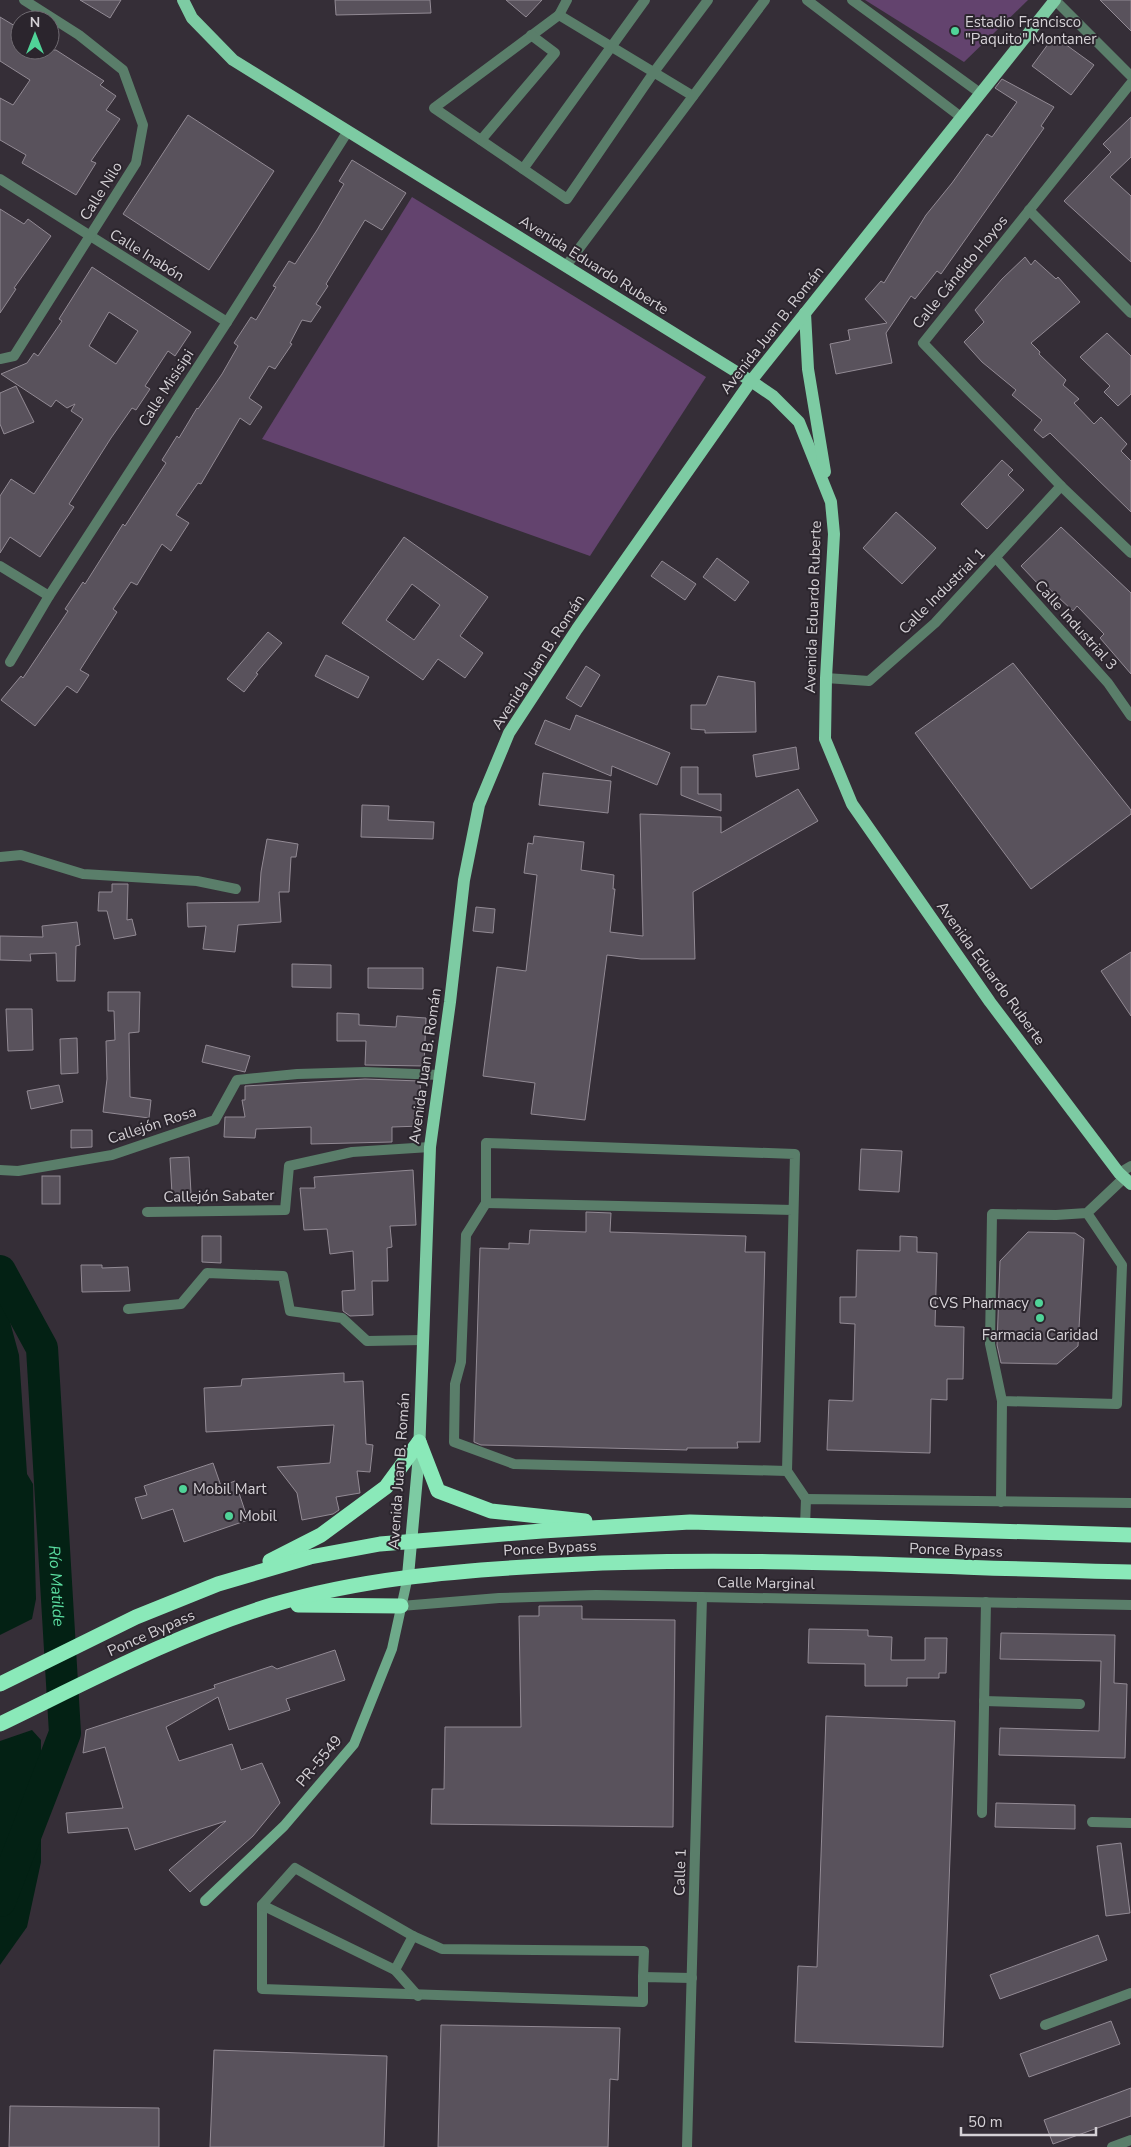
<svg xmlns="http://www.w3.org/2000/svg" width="1131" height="2147" font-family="'Nunito Sans',sans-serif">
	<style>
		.green { fill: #63436e }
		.water { fill: #032114 }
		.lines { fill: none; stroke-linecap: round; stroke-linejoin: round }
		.river { stroke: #032114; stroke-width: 32 }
		.building { fill: #59525c; stroke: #928a94; fill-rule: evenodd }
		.lane { stroke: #5a7e6a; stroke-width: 10 }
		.street { stroke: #5a7e6a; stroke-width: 10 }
		.secondary { stroke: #6eaa8a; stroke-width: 10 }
		.primary { stroke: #7dcba3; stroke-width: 12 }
		.highway { stroke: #8ae9b9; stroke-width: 15 }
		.poi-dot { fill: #50d398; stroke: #2b252d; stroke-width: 2 }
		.labels { text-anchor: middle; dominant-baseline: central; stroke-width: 4; stroke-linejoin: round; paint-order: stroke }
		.poi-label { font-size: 15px; fill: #d5d1d6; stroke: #2b252d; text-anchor: start }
		.street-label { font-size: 15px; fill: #d5d1d6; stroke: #2b252d }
		.water-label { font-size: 16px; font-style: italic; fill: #5bdda1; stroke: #2b252d }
	</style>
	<rect width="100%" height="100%" fill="#352e37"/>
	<g class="green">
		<path d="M865,0H1028L964,62Z"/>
		<path d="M412,197L706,377L590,556L262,439Z"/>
	</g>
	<g class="water">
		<path d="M0,1285L19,1355L27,1474L33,1484L36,1599L32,1619L0,1635Z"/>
		<path d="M32,1730L41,1740V1862L27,1927L0,1965V1741Z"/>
	</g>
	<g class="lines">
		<path class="river" id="s1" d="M0,1271L42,1348L65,1733L0,1901"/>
	</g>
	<g class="building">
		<path d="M80,0H121L110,18Z"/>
		<path d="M335,0H430L431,13L336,15Z"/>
		<path d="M506,0H542L526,17Z"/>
		<path d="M1100,0H1131V31Z"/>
		<path d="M0,17L20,29V50H56L104,81L100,85L116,96L106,110L120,119L91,161L96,163L76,195L22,163L26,155L0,140V98L13,105L30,80L0,61Z"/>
		<path d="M1054,36L1094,65L1071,95L1032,66Z"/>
		<path d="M1002,79L1054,107L1041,126L1044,128L941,274L937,271L915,299L911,296L886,333L892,363L836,374L830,344L850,340L848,330L887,323L865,299L881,281L884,283L926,215L952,183L987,134L992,137L1017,102L995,88Z"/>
		<path d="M188,115L274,171L209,270L123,214Z"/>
		<path d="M1131,117V157L1110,177L1131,196V262L1064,201L1111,152L1103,144Z"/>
		<path d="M352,160L406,193L382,230L365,220L326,284L328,286L316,304L321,307L311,322L302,320L290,343L292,344L275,369L269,366L249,398L262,407L250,425L240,418L201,484L198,483L176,515L189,523L171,551L162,544L137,585L131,582L113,609L117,612L80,670L89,675L77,693L67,686L35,726L1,700L21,676L23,678L68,611L65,609L83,582L85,584L123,524L125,526L166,463L162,460L177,436L179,438L197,408L198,409L222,374L238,346L234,343L251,317L256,320L276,287L273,286L289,261L295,264L317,230L344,184L339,181Z"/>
		<path d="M0,209L24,224L28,219L51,236L14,288L16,289L0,313Z"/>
		<path d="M1025,257L1031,265L1035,260L1056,279L1058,277L1080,302L1031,343L1040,352L1039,354L1066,380L1063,385L1079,399L1074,403L1094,424L1101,417L1127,444L1121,451L1131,461V512L1050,433L1043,438L1034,430L1042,420L1012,395L1016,390L982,362L964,342L984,322L975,310L1002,279Z"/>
		<path d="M92,267L191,332L175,356L168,351L145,386L150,389L136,410L132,408L111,438L69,504L74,507L40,557L10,537L0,553V496L11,479L34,494L83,419L71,411L75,404L67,408L56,400L51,407L1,374L27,363L34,353L38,356L62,321L59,319ZM109,312L138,331L116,364L89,346Z"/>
		<path d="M1107,333L1131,356V394L1118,406L1104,392L1110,386L1080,357Z"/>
		<path d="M16,386L34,422L4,434L0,424V393Z"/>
		<path d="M1002,460L1013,470L1008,475L1024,490L987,529L961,504Z"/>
		<path d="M896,512L936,548L902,584L863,548Z"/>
		<path d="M1061,527L1131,593V674L1100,638L1104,634L1077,606L1073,611L1043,583L1040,586L1021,566Z"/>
		<path d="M404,537L488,597L460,636L483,653L465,678L438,659L423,680L342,623ZM412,584L440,605L414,640L386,620Z"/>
		<path d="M717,558L749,582L735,601L703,577Z"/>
		<path d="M662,561L696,584L685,600L651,576Z"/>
		<path d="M268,632L282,643L256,673L258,674L244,692L227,679Z"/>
		<path d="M326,655L369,677L358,698L315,676Z"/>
		<path d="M1013,663L1131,810V814L1031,889L915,733Z"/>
		<path d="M586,666L600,675L581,707L566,698Z"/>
		<path d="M718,676L755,682L756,732L705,733V730L691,729V705H706Z"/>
		<path d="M576,715L670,753L657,785L612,766L611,776L535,744L545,720L570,730Z"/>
		<path d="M796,747L799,769L756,777L753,755Z"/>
		<path d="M681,767H698V794H721V811L681,795Z"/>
		<path d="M543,773L611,781L608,813L539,805Z"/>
		<path d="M798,789L818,821L693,892L695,959H641L607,955L585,1120L531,1114L535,1083L483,1076L497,967L526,971L537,875L524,873L528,843L533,844L534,836L584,842L581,870L614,875L613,889H615L610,932L643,936L640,814L721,817V833Z"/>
		<path d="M362,805L389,806L388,820L434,822L433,839L361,837Z"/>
		<path d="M267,839L298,844L296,857H291L289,892H279L281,922L238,925L235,952L203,949L206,926L188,927L187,903L259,902L261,872Z"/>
		<path d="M112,884H128L127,920L132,919L136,935L114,939L107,911H98L99,892H112Z"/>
		<path d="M476,907L495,909L493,933L473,931Z"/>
		<path d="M77,922L80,945L76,946L75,981H57L56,953L30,954L31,961L0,960V936L43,937L42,926Z"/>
		<path d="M1131,952V1016L1101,971Z"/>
		<path d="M292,964L331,965V988L292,987Z"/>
		<path d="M368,968H423V989L368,988Z"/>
		<path d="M108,992H140L139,1032L129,1033L130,1097L151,1100L149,1118L103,1112L107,1079L106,1041L115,1040L114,1011H108Z"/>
		<path d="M6,1009H32L33,1050L8,1051Z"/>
		<path d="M337,1013L359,1014V1025L396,1027L397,1016L426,1018L424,1066L365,1065L366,1041H337Z"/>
		<path d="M77,1038L78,1073L61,1074L60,1039Z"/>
		<path d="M206,1045L250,1056L245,1072L202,1062Z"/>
		<path d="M365,1079L420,1081L422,1126L392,1127V1142L311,1144V1127L256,1129L255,1138L224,1137L225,1117H245L242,1100H245V1086Z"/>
		<path d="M59,1085L63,1102L31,1109L27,1091Z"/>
		<path d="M71,1130H92V1147L71,1148Z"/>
		<path d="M861,1149L902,1151L899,1192L859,1190Z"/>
		<path d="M189,1157L191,1193L172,1194L170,1158Z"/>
		<path d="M413,1170L416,1225L390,1226L392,1247L387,1248L388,1281H372L373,1315L350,1316L343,1311L342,1291L355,1290L353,1251L330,1254L327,1229L304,1230L300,1188H315L314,1177Z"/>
		<rect x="42" y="1176" width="18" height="28"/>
		<path d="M586,1212L611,1213L610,1232L746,1236L745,1252H765L760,1442H737L738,1448H687V1450L481,1445L474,1442L480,1248L509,1249V1243L529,1244L530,1230L586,1232Z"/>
		<path d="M1028,1232L1075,1233L1084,1239L1078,1346L1057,1364L1001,1363L997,1345L1000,1261Z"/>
		<path d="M202,1236H221V1263L202,1262Z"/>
		<path d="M900,1236L917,1237V1252L937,1253L935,1326L964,1327L963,1379H947V1400L931,1399L930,1453L827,1450L829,1400L853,1401L855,1324L840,1323V1297H856L857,1250L900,1251Z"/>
		<path d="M81,1265H102V1268L128,1267L130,1291L82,1292Z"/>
		<path d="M344,1373V1382L363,1381L366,1444L373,1445L370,1472L357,1471L360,1493L336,1497L339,1510L333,1514L302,1520L297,1493L277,1467L330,1463L334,1425L206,1432L204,1388L241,1386L242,1379Z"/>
		<path d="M213,1463L221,1486L235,1481L248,1520L184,1542L173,1509L142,1519L135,1498L147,1495L144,1486Z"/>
		<path d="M539,1606H582V1619L675,1620L673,1827L431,1824L432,1789H444L445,1727H521L519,1616H539Z"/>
		<path d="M809,1629L868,1630V1636L892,1637L891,1660H925V1638H947L946,1673H939V1678H907V1686H865V1664L808,1663Z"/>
		<path d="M1001,1633L1115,1635L1114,1683L1127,1684L1125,1758L999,1755L1000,1728L1099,1731L1101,1661L1000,1659Z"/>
		<path d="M335,1650L345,1680L286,1699L290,1710L229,1730L218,1697L166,1727L179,1761L232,1744L241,1770L262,1763L280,1803L253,1836L190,1892L169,1870L226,1821L135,1850L128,1828L68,1833L66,1813L123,1808L105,1747L83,1753L86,1730L215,1688L214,1685L272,1666L277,1669Z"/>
		<path d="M826,1716L955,1721L943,2047L795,2042L798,1966L817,1967Z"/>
		<path d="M996,1803L1075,1805V1829L995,1827Z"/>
		<path d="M1121,1843L1130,1913L1106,1916L1097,1846Z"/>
		<path d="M1098,1935L1107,1960L1000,1999L990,1975Z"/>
		<path d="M1111,2021L1120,2044L1029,2077L1020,2054Z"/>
		<path d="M441,2025L620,2028L618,2080L610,2079L608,2147H438Z"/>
		<path d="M214,2050L387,2056L384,2147H210Z"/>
		<path d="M1131,2088V2116L1053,2144L1044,2120Z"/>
		<path d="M10,2106L159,2108V2147H9Z"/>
	</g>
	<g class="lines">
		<g class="lane">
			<path d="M807,0L961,117"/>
			<path d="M852,0L980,93"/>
			<path d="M559,15L567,0"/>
			<path d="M693,96L559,15L434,108L567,199L654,72L708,0"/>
			<path d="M481,140L555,53L531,35"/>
			<path d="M523,169L645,0"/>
			<path d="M566,266L765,0"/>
			<path d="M0,857L21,855L83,874L197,881L236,889"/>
			<path d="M0,1170L18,1171L112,1155L215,1120L237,1080L297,1074L365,1072L440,1075"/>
			<path d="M486,1203L466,1235L461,1362L455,1384L454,1442L514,1464L787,1471"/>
			<path d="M793,1210L486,1203V1143L795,1154L787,1471L806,1499"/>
			<path d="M1087,1213L1056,1215L992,1214L990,1344L1002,1401L1117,1404L1122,1265L1087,1213L1124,1178"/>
			<path d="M1001,1502L1002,1401"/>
			<path d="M984,1701L1080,1704"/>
			<path d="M1092,1822L1131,1823"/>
			<path d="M262,1905V1989L643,2002V1977L692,1978"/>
			<path d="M395,1970L413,1936"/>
			<path d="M418,1996L395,1970L262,1905L295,1868L413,1936L442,1949L644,1951L643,1977"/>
			<path d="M1045,2025L1131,1993"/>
			<path d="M1112,2147L1131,2140"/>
		</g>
		<g class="street">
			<path d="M1055,0L1131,76"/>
			<path d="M1131,83L923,343L1061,486L1131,553"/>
			<path d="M0,179L227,322"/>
			<path d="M1029,210L1131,313"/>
			<path d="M0,359L14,356L136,163L143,125L123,70L79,35L24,0"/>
			<path d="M996,558L1108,683L1131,716"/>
			<path d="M0,566L49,596"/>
			<path d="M10,662L49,596L227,322L348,131"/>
			<path d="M826,678L869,681L935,623L1061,486"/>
			<path d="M1119,1173L1131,1166"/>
			<path d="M147,1212L285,1210L289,1166L352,1152L430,1147"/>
			<path d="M128,1309L181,1304L207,1273L283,1276L290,1311L342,1318L367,1341L422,1340"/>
			<path d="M805,1526L806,1499L1131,1503"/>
			<path d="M401,1606L499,1598L596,1595L1131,1605"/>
			<path d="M982,1813L986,1602"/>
			<path d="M687,2147L702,1597"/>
		</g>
		<path class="secondary" d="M205,1901L284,1826L354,1744L392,1649L408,1576"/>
		<g class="primary">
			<path d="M183,0L192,18L233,60L751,381L773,396L799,422L831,502L834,534L826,678L825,739L852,804L990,1002L1119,1173L1131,1184"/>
			<path d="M805,313L808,369L825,472"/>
			<path d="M408,1576L419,1455L430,1147L450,1002L464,880L479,805L509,733L577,629L751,381L1055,0"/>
		</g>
		<g class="highway">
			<path d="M419,1442L438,1491L491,1511L585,1521"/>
			<path d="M270,1561L321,1535L386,1487L419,1442"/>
			<path d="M298,1605L401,1606"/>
			<path d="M0,1684L136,1617L218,1584L310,1557L380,1544L542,1531L690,1522L1131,1535"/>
			<path d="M0,1724C89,1681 177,1634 272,1605C360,1579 451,1571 542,1566C738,1554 935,1568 1131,1572"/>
		</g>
	</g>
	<g class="poi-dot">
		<circle cx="955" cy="31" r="5"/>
		<circle cx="1039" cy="1303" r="5"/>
		<circle cx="1040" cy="1318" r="5"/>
		<circle cx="183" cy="1489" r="5"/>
		<circle cx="229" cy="1516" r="5"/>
	</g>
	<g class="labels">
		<g class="poi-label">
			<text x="965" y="22">Estadio Francisco<tspan x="965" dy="17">"Paquito" Montaner</tspan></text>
			<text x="1029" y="1303" text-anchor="end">CVS Pharmacy</text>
			<text x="1040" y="1335" text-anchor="middle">Farmacia Caridad</text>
			<text x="193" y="1489">Mobil Mart</text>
			<text x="239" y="1516">Mobil</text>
		</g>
		<g class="street-label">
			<text transform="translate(101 191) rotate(-58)">Calle Nilo</text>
			<text transform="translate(147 255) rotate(32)">Calle Inabón</text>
			<text transform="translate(594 265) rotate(32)">Avenida Eduardo Ruberte</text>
			<text transform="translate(960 272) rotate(-51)">Calle Cándido Hoyos</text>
			<text transform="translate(772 330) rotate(-52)">Avenida Juan B. Román</text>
			<text transform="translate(166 388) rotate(-57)">Calle Misisipi</text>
			<text transform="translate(942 591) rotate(-45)">Calle Industrial 1</text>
			<text transform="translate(813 607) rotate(-88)">Avenida Eduardo Ruberte</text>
			<text transform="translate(1076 625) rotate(48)">Calle Industrial 3</text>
			<text transform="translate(538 662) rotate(-57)">Avenida Juan B. Román</text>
			<text transform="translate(991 973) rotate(54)">Avenida Eduardo Ruberte</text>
			<text transform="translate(425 1066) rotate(-82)">Avenida Juan B. Román</text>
			<text transform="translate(152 1125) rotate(-18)">Callejón Rosa</text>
			<text transform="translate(219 1196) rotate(-1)">Callejón Sabater</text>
			<text transform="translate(399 1471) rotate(-86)">Avenida Juan B. Román</text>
			<text transform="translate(550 1548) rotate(-3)">Ponce Bypass</text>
			<text transform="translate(956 1550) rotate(2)">Ponce Bypass</text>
			<text transform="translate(766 1583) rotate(1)">Calle Marginal</text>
			<text transform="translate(151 1633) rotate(-24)">Ponce Bypass</text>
			<text transform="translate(319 1761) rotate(-50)">PR-5549</text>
			<text transform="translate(680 1872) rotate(-88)">Calle 1</text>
		</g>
		<g class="water-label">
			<text stroke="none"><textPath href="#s1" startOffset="326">Río Matilde</textPath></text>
		</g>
	</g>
	<g transform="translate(35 35)"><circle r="24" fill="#2b252d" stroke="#6f6a71"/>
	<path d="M0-4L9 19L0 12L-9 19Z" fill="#50d398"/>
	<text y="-8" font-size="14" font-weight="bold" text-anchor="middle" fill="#d5d1d6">N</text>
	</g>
	<path d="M961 2127v8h135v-8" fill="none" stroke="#d5d1d6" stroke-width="2.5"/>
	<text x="968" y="2127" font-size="15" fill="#d5d1d6" stroke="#2b252d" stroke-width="4" paint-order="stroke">50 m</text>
</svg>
